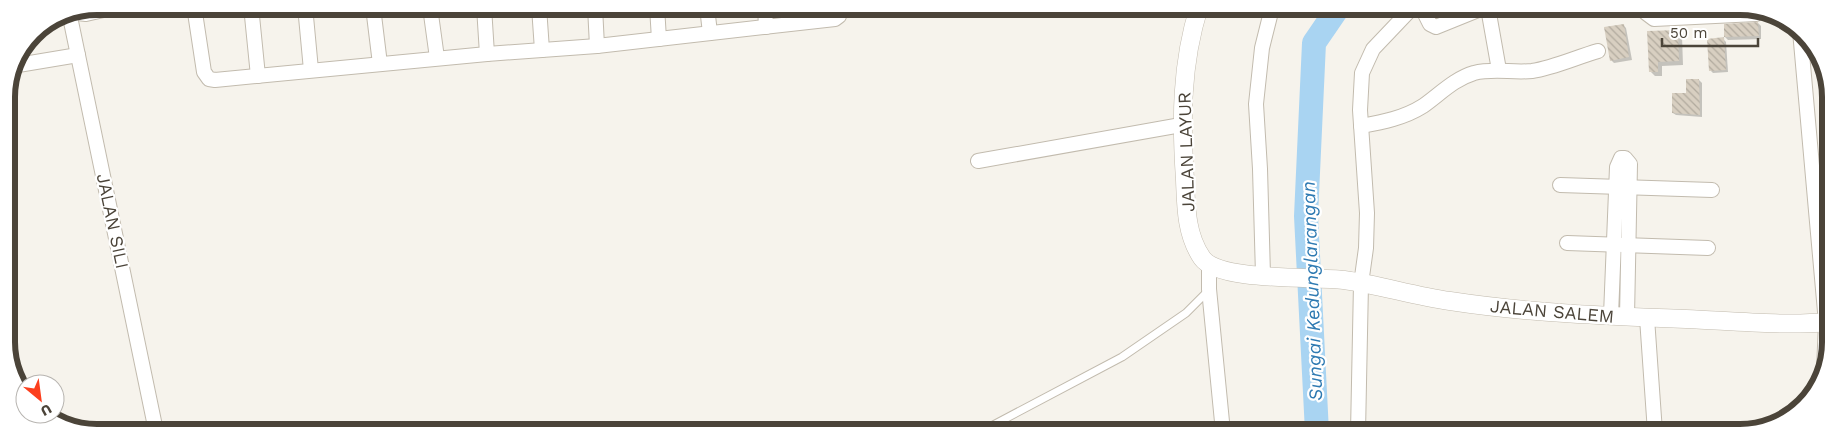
<svg xmlns="http://www.w3.org/2000/svg" width="1837" height="439" font-family="'Work Sans',sans-serif">
	<style>
		.shadow { fill: #0003 }
		.lines { fill: none; stroke-linecap: round; stroke-linejoin: round }
		.river { stroke: #a9d4f2; stroke-width: 24 }
		.building { fill: url(#building-back-hatch) }
		.service-casing { stroke: #c2bbae; stroke-width: 9 }
		.minor-casing { stroke: #c2bbae; stroke-width: 16 }
		.tertiary-casing { stroke: #c2bbae; stroke-width: 19 }
		.service { stroke: #fff; stroke-width: 7 }
		.minor { stroke: #fff; stroke-width: 14 }
		.tertiary { stroke: #fff; stroke-width: 18 }
		.labels { text-anchor: middle; dominant-baseline: central; stroke-width: 4.5; stroke-linejoin: round; paint-order: stroke }
		.street-label { font-size: 18px; fill: #4b4439; stroke: #fff }
		.water-label { font-size: 19px; font-style: italic; fill: #2e7ab2; stroke: #fff }
		.rim { fill: none; stroke: #4b4439; stroke-width: 6 }
	</style>
	<defs>
		<pattern id="building-back-hatch" width="6" height="6" patternUnits="userSpaceOnUse" patternTransform="scale(1.25)"><rect width="6" height="6" fill="#d8cfc1"/><path d="M-1 5l2 2M0 0l6 6M5-1l2 2" fill="none" stroke="#b1aa9e"/></pattern>
	</defs>
	<rect width="100%" height="100%" fill="#f6f3ec"/>
	<g class="shadow">
		<path d="M1758,23L1761,26V39L1728,40L1725,37Z"/>
		<path d="M1623,25L1626,28L1632,60L1614,63L1611,60Z"/>
		<path d="M1677,31L1682,36L1683,65L1662,66V76H1655L1650,71Z"/>
		<path d="M1723,39L1726,42L1728,72L1713,73L1710,70Z"/>
		<path d="M1699,80L1702,83V117L1676,115L1673,113Z"/>
	</g>
	<g class="lines">
		<path class="river" d="M1317,432L1306,216L1314,43L1338,8"/>
	</g>
	<g class="building">
		<path d="M1758,22L1759,36L1724,37V24Z"/>
		<path d="M1624,24L1629,57L1610,61L1604,27Z"/>
		<path d="M1678,30L1679,61L1658,62V72H1649L1647,31Z"/>
		<path d="M1724,37L1726,70L1709,71L1707,39Z"/>
		<path d="M1686,79H1699L1700,115L1672,113V93H1686Z"/>
	</g>
	<g class="lines">
		<defs>
			<path id="service" d="M980,432L1122,357L1186,313L1208,291"/>
			<g id="minor">
				<path d="M194,6L204,72L209,79L215,80L487,54L597,46L835,19L839,16L842,7"/>
				<path d="M251,6L258,76"/>
				<path d="M305,6L311,70"/>
				<path d="M373,7L380,64"/>
				<path d="M430,7L437,58"/>
				<path d="M484,7L487,54"/>
				<path d="M539,7L542,50"/>
				<path d="M595,7L597,46"/>
				<path d="M657,7L659,39"/>
				<path d="M707,7L710,33"/>
				<path d="M765,7L766,27"/>
				<path d="M1422,8L1430,24L1436,27L1483,8"/>
				<path d="M1488,8L1499,70"/>
				<path d="M1644,8L1646,13L1654,19L1756,14"/>
				<path d="M69,12L156,431"/>
				<path d="M69,12L86,14L121,6"/>
				<path d="M1800,31L1826,323L1824,369"/>
				<path d="M18,65L78,55"/>
				<path d="M1361,126C1383,122 1404,118 1423,106C1440,94 1454,79 1474,73C1494,68 1512,73 1532,71C1553,68 1577,57 1598,51"/>
				<path d="M978,161L1181,125"/>
				<path d="M1560,185L1712,190"/>
				<path d="M1567,243L1708,248"/>
				<path d="M1209,265V289L1223,432"/>
				<path d="M1263,275L1260,169L1256,104L1262,48L1272,8"/>
				<path d="M1611,315L1617,167L1621,158H1625L1630,164L1627,317"/>
				<path d="M1647,318L1655,432"/>
				<path d="M1358,432L1361,284L1366,248L1367,213L1360,110L1362,73L1373,49L1412,8"/>
			</g>
			<path id="tertiary" d="M1199,7C1181,64 1181,121 1185,180C1186,206 1186,235 1202,258C1219,282 1314,276 1344,280C1380,285 1414,296 1450,301C1528,313 1607,316 1686,319C1733,321 1782,326 1829,322"/>
		</defs>
		<use href="#service" class="service-casing"/>
		<use href="#minor" class="minor-casing"/>
		<use href="#tertiary" class="tertiary-casing"/>
		<use href="#service" class="service"/>
		<use href="#minor" class="minor"/>
		<use href="#tertiary" class="tertiary"/>
	</g>
	<g class="labels">
		<g class="street-label">
			<text transform="translate(1186 152) rotate(-92)">JALAN LAYUR</text>
			<text transform="translate(113 221) rotate(78)">JALAN SILI</text>
			<text transform="translate(1552 311) rotate(5)">JALAN SALEM</text>
		</g>
		<g class="water-label">
			<text transform="translate(1312 291) rotate(-92)">Sungai Kedunglarangan</text>
		</g>
	</g>
	<path d="M0 0H1837V439H0ZM97 15H1740A82 82 0 0 1 1822 97V342A82 82 0 0 1 1740 424H97A82 82 0 0 1 15 342V97A82 82 0 0 1 97 15Z" fill="#fff" fill-rule="evenodd"/>
	<path class="rim" d="M97 15H1740A82 82 0 0 1 1822 97V342A82 82 0 0 1 1740 424H97A82 82 0 0 1 15 342V97A82 82 0 0 1 97 15Z"/>
	<g transform="translate(40 399) rotate(151)"><circle r="24" fill="#ffffff" stroke="#b7b4b0"/>
	<path d="M0-4L9 19L0 12L-9 19Z" fill="#fc3f1d"/>
	<text y="-8" font-size="14" font-weight="bold" text-anchor="middle" fill="#4b4439">U</text>
	</g>
	<path d="M1662 38v8h96v-8" fill="none" stroke="#4b4439" stroke-width="2.5"/>
	<text x="1670" y="38" font-size="15" fill="#4b4439" stroke="#ffffff" stroke-width="4" paint-order="stroke">50 m</text>
</svg>
